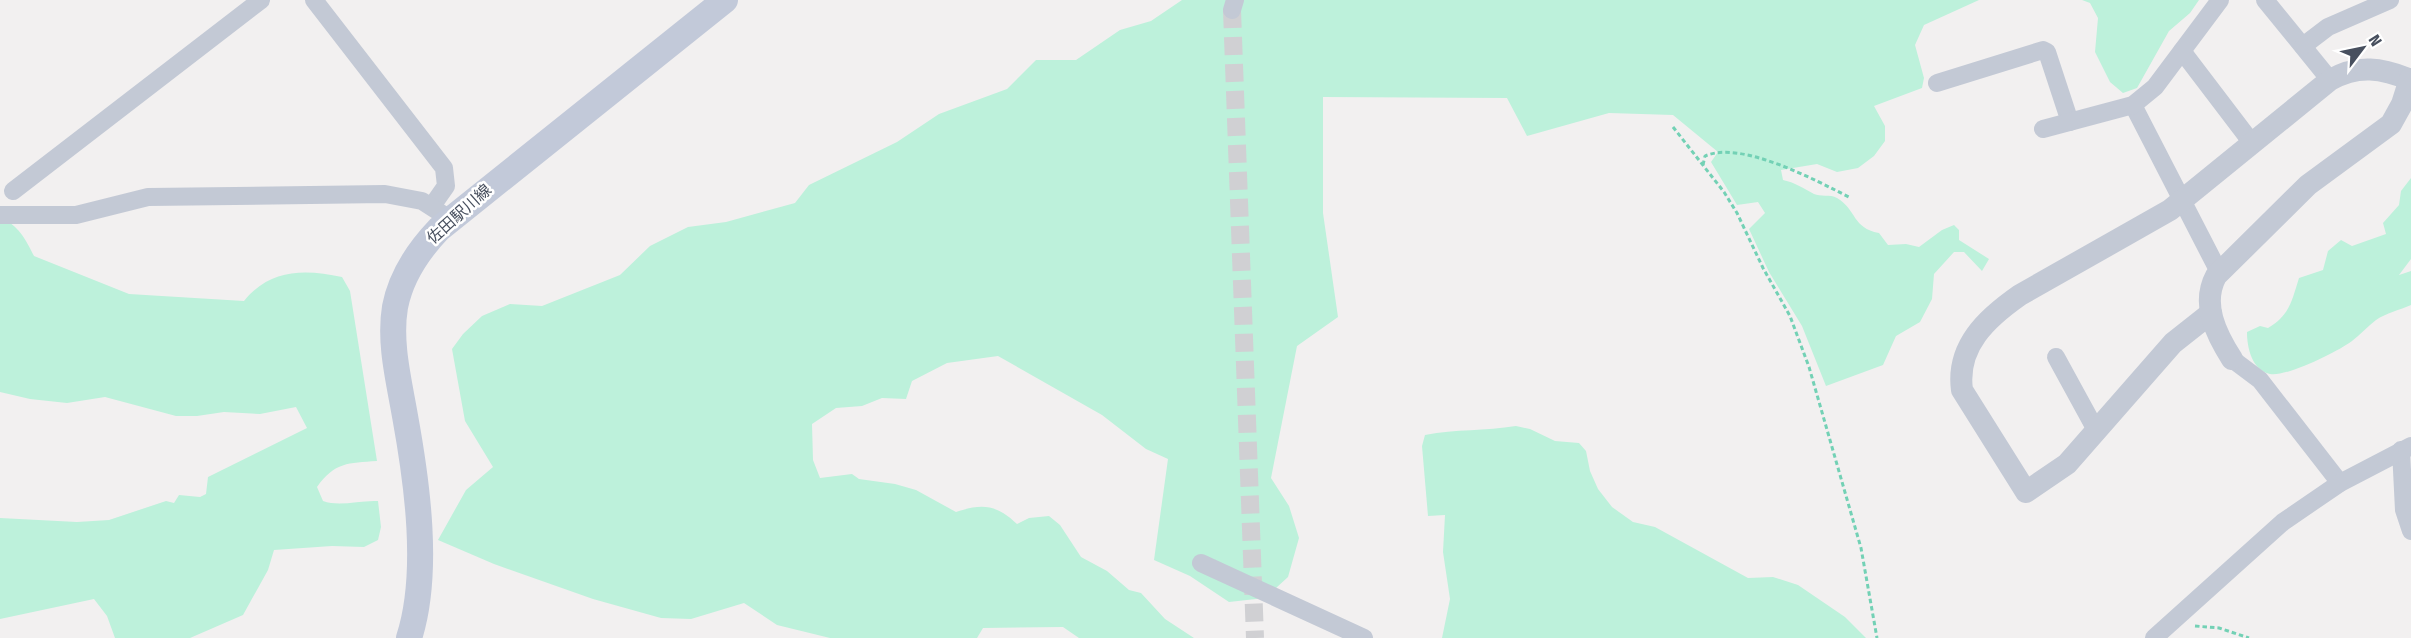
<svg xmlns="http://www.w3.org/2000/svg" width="2411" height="638" font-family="'Fira Sans Condensed','Noto Sans JP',sans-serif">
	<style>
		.green { fill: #bdf1db }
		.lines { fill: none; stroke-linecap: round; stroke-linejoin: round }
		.minor-tunnel { stroke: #d0d0d3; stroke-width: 18; stroke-dasharray: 18 9; stroke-linecap: butt }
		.path { stroke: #73d1b5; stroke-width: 3; stroke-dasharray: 4.5 3; stroke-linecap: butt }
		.minor { stroke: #c3c9d5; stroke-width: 18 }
		.tertiary { stroke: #c3c9d5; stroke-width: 22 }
		.secondary { stroke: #c2c9d9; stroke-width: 26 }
		.labels { text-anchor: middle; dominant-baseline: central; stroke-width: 5; stroke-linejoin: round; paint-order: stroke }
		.street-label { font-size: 16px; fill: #474f5e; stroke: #fff }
	</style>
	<rect width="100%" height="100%" fill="#f2f0f0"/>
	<g class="green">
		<path d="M1182,0H1979L1924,25L1915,45L1924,78L1922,88L1874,106L1885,126V141L1874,156L1858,168L1837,172L1817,164L1781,170L1783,180C1796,183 1803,188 1814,194C1820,197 1830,194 1837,198C1857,210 1852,228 1879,233L1888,245L1906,244L1919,247L1942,230L1954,225L1959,230V240L1989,259L1982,271L1964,252H1954L1934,274L1932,299L1920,322L1896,336L1883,365L1826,386L1802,326L1769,272L1749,229L1765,213L1758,202L1737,205L1711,162L1718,152L1673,115L1609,113L1527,136L1507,98L1323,97V213L1338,317L1297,346L1271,478L1289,506L1299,538L1288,577L1265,598L1229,602L1190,576L1154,560L1168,459L1146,449L1102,415L998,356L947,363L912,381L906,399L882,398L862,406L836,408L812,424L813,460L820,478L852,474L859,479L895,484L916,490L956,512C983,503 997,505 1017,524L1029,518L1049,516L1060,525L1081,557L1107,571L1129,590L1141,593L1165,619L1194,638H1079L1063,627L983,628L977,638H830L777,625L744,603L691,619L661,618L593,599L494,564L438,540L466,490L493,467L465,421L452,349L463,334L482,316L510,304L542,306L620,275L650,246L688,227L726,222L795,203L809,185L897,142L939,114L1007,89L1036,60H1076L1120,30L1151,21Z"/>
		<path d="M2082,0H2199L2190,13L2169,31L2137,88L2123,93L2110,82L2095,52L2098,18L2090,3Z"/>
		<path d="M2411,178V259L2399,275L2411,271V305C2400,310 2386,313 2376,320C2368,326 2360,335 2352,341C2337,352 2287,377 2270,374C2252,370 2247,348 2247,332L2260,326L2268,328C2290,315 2292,300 2299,278L2323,270L2328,251L2341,240L2352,246L2386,234L2383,223L2399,205L2401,191Z"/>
		<path d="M0,218C18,224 26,240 34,256L129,294L244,301C270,269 304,269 342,277L350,291L377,461C348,463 335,462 317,487L323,501C340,507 359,500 378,501L381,527L378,540L364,547L332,546L274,550L268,570L243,615L190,638H115L107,616L94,599L0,619V518L77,522L109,520L166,501L174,503L179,495L200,497L206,494L208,477L307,428L296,407L260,414L224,412L197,416H176L105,397L67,403L30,399L0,392Z"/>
		<path d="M1516,426L1530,429L1555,441L1579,443L1586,451L1590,471L1598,489L1612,507L1633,522L1655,527L1748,578L1773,577L1798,585L1845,617L1866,638H1442L1450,599L1443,552L1445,515L1428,516L1422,446L1425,435C1456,429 1485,431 1516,426Z"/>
	</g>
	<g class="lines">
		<path class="minor-tunnel" d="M1232,10L1255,638"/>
		<g class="path">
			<path d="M1673,127L1724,192L1737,213L1763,268L1790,316L1809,367L1861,548L1877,638"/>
			<path d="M1703,165L1705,156C1741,140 1815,180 1849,197"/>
			<path d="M2195,626L2219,628L2249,638"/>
		</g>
		<g class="minor">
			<path d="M314,0L444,168L446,186L432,206"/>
			<path d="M2265,0L2330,80"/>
			<path d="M1232,10L1235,0"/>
			<path d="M2303,46L2328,27L2390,0"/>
			<path d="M2182,51L2252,143"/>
			<path d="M1937,83L2043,50L2047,52L2070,122"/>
			<path d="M2133,105L2219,272"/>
			<path d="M2043,129L2133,105L2155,87L2220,0"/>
			<path d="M13,191L261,0"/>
			<path d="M0,215H76L148,197L385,194L422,201L450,219"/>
			<path d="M2056,357L2097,432"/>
			<path d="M2232,359L2260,380L2340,483"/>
			<path d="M2401,450L2404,510L2411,531"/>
			<path d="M1201,563L1364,638"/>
			<path d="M2154,638L2283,522L2340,483L2411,446"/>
		</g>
		<g class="tertiary">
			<path d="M2211,313L2173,343L2067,464L2026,492L1962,390C1956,346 1987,318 2020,295L2170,210L2330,80C2358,64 2382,68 2411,80"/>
			<path d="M2232,359C2216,334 2201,304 2216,276L2308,185L2391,124L2402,104L2410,79"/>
		</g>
		<path class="secondary" d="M409,638C430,573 417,482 405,416C399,381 389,343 395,307C401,276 418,251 439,229L725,0"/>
	</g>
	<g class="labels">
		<g class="street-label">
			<text transform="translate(459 214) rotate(-42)">佐田駅川線</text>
		</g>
	</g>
	<g transform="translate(2363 48) rotate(58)" stroke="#ffffff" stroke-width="4.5" paint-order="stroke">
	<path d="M0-4.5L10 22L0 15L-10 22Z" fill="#474f5e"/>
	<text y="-9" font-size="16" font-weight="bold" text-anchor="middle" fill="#474f5e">N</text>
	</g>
</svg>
